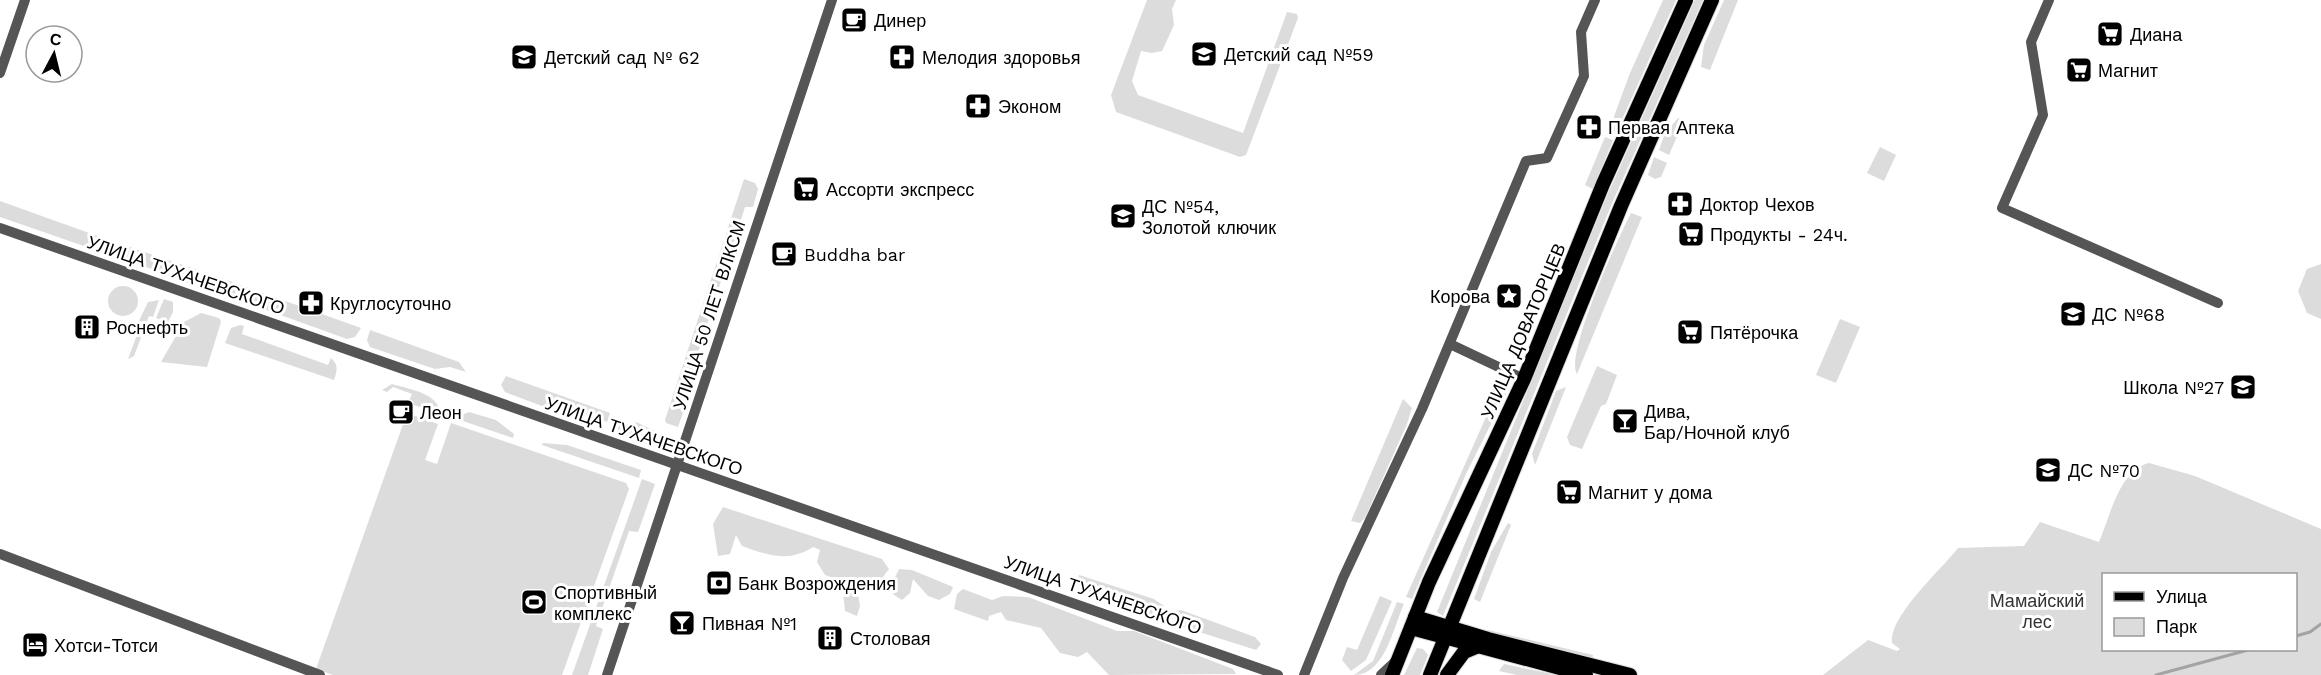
<svg xmlns="http://www.w3.org/2000/svg" width="2321" height="675" font-family="'Work Sans',sans-serif">
	<style>
		.green { fill: #dcdcdc; fill-rule: evenodd }
		.lines { fill: none; stroke-linecap: round; stroke-linejoin: round }
		.stream { stroke: #a3a3a3; stroke-width: 3 }
		.major-casing { stroke: #dbdbdb; stroke-width: 16 }
		.minor { stroke: #555; stroke-width: 10 }
		.major { stroke: #000; stroke-width: 14 }
		.labels { text-anchor: middle; dominant-baseline: central; stroke-width: 6; stroke-linejoin: round; paint-order: stroke }
		.poi-label { font-size: 18px; fill: #000; stroke: #fff; text-anchor: start }
		.street-label { font-size: 18px; fill: #000; stroke: #fff }
		.park-label { font-size: 18px; fill: #333; stroke: #fff }
	</style>
	<rect width="100%" height="100%" fill="#fff"/>
	<g class="green">
		<path d="M1147,0H1176L1172,9L1174,25L1162,51L1152,53L1141,51L1132,81L1138,95L1243,133L1287,12L1297,14L1298,18L1246,155L1240,157L1116,112L1111,95Z"/>
		<path d="M1663,0H1676L1616,133L1609,130L1630,73Z"/>
		<path d="M1695,0H1703L1613,201L1443,616L1437,612L1606,198Z"/>
		<path d="M1724,0H1738L1710,70L1701,67L1704,45Z"/>
		<path d="M1678,118L1684,120L1669,155L1659,150L1665,133Z"/>
		<path d="M1605,137L1613,140L1593,189L1585,185Z"/>
		<path d="M1880,147L1896,155L1884,181L1867,173Z"/>
		<path d="M1654,157L1667,163L1661,177L1655,179L1648,175Z"/>
		<path d="M744,179L755,183L758,189L753,207H745L694,365L698,370L678,427L666,423L665,420Z"/>
		<path d="M0,201L117,243V247L107,254L0,217Z"/>
		<path d="M1631,213L1642,217L1577,374C1564,355 1619,236 1631,213Z"/>
		<path d="M127,246L174,262L169,276L126,259L123,255Z"/>
		<path d="M177,263L201,271L198,280L192,284L172,277Z"/>
		<path d="M2321,264V319L2307,313L2298,291L2307,269Z"/>
		<path d="M210,274L361,328L355,337L347,339L208,289Z"/>
		<circle cx="123" cy="301" r="15"/>
		<path d="M164,299L173,302V312L168,322L156,318Z"/>
		<path d="M159,300L153,317L149,316L134,356L128,359L140,327L137,325L148,302Z"/>
		<path d="M201,313L219,318L221,322L207,367L161,362L184,322Z"/>
		<path d="M1840,319L1860,327L1836,383L1816,375Z"/>
		<path d="M240,325L244,326L242,334L328,365L331,358C339,365 337,371 334,380L225,343L231,328Z"/>
		<path d="M370,330L459,362L466,372L450,367L435,369L370,347L367,340Z"/>
		<path d="M1597,366L1617,375L1606,404L1601,406L1582,449L1570,445L1567,437Z"/>
		<path d="M506,376L610,413L607,422L578,411L574,418L505,392L501,385Z"/>
		<path d="M1502,381L1509,384L1508,390L1466,474L1412,599L1406,597Z"/>
		<path d="M392,384C408,389 440,393 440,414L408,403L412,394L393,387L387,392L382,390Z"/>
		<path d="M1566,387L1535,465L1532,454L1556,391Z"/>
		<path d="M1403,399L1412,408L1407,424L1365,518L1360,523L1351,521Z"/>
		<path d="M469,412L496,420L514,434L513,438L454,418Z"/>
		<path d="M407,413L438,424L425,460L437,464L451,423L626,483L629,489L562,675H333L316,669Z"/>
		<path d="M636,422L655,431L649,445L621,434L617,428V424L633,430Z"/>
		<path d="M543,443L567,445L641,470L639,478L542,445Z"/>
		<path d="M2149,463L2195,476L2321,529V675H1823L1868,640L1897,651L1900,649L1892,643C1889,616 1941,570 1958,548L2024,546L2040,522L2099,542C2110,517 2119,470 2149,463ZM2104,574H2296V650H2104Z"/>
		<path d="M642,479L655,484L638,532L629,531L596,626L603,629L588,675H572Z"/>
		<path d="M723,507L882,559L889,569L880,581L856,583L860,606L857,616L845,611L842,581L825,575L817,562L820,550L813,547C789,563 766,555 742,546L736,535L730,554L718,556L713,524Z"/>
		<path d="M1508,523L1511,525L1480,602L1474,599L1491,552Z"/>
		<path d="M899,569L912,570L953,587L950,594L939,600L928,596L913,579L910,593L902,600L894,595L891,586Z"/>
		<path d="M1079,575L1154,599L1164,606L1158,617C1134,608 1095,601 1077,582Z"/>
		<path d="M963,589L992,600L1003,596L1028,597L1117,631H1134L1233,669L1236,674L1109,675L1087,652L1078,657L1060,653L1041,628L1006,620L1001,612L989,616L988,621L954,609L957,594Z"/>
		<path d="M1380,596L1392,601L1366,660L1351,671L1342,660L1347,647L1357,650Z"/>
		<path d="M1397,602L1404,604C1393,628 1385,675 1354,675L1373,661Z"/>
		<path d="M1181,610L1255,637L1261,644L1256,650L1177,625L1173,611Z"/>
		<path d="M1488,630L1593,655L1592,660L1487,634Z"/>
		<path d="M1417,648L1423,649L1428,655L1420,675H1404Z"/>
		<path d="M1504,664L1552,674L1553,675H1517L1499,671Z"/>
	</g>
	<g class="lines">
		<g class="stream">
			<path d="M2296,636L2310,632L2321,624"/>
			<path d="M2156,675L2248,650"/>
		</g>
		<defs>
			<g id="major">
				<path d="M1415,617L1488,639L1630,675"/>
				<path d="M1411,628L1586,675"/>
				<path d="M1392,675L1429,582L1524,379L1603,184L1686,0"/>
				<path d="M1430,675L1621,206L1712,0"/>
				<path d="M1447,675L1464,652L1476,647"/>
			</g>
		</defs>
		<use href="#major" class="major-casing"/>
		<g class="minor">
			<path d="M2049,0L2031,42L2043,115L2002,208L2218,303"/>
			<path d="M0,73L25,0"/>
			<path d="M0,228L1278,675"/>
			<path d="M1450,344L1524,379"/>
			<path d="M0,554L320,675"/>
			<path d="M607,675L832,0"/>
			<path d="M1304,675L1343,578L1422,409L1526,161L1547,158L1584,76L1581,32L1595,0"/>
			<path d="M1381,675L1396,661"/>
		</g>
		<use href="#major" class="major"/>
	</g>
	<defs>
		<symbol id="cafe-square" viewBox="-11 -11 22 22"><rect x="-9" y="-9" width="18" height="18" rx="4" fill="#000" stroke="#fff"/><path d="M-5.5-4.5H6V0H3Q3 3.5 0 3.5H-2.5Q-5.5 3.5-5.5 0ZM3-3.2v2h1.7v-2ZM-6 4.5H4V6H-6Z" fill="#fff"/></symbol>
		<symbol id="supermarket-square" viewBox="-11 -11 22 22"><rect x="-9" y="-9" width="18" height="18" rx="4" fill="#000" stroke="#fff"/><path d="M-6-5.5h2.5l.6 2H6L4.5 2H-2.5L-4.4-4H-6ZM-1.5 3.2a1.3 1.3 0 1 0 .1 0ZM3 3.2a1.3 1.3 0 1 0 .1 0Z" fill="#fff"/></symbol>
		<symbol id="school-square" viewBox="-11 -11 22 22"><rect x="-9" y="-9" width="18" height="18" rx="4" fill="#000" stroke="#fff"/><path d="M0-5L7-2L0 1L-7-2ZM-4 1L0 2.5L4 1V4Q0 6-4 4Z" fill="#fff"/></symbol>
		<symbol id="pharmacy-square" viewBox="-11 -11 22 22"><rect x="-9" y="-9" width="18" height="18" rx="4" fill="#000" stroke="#fff"/><path d="M-2-6h4v4h4v4h-4v4h-4v-4h-4v-4h4Z" fill="#fff"/></symbol>
		<symbol id="sight-square" viewBox="-11 -11 22 22"><rect x="-9" y="-9" width="18" height="18" rx="4" fill="#000" stroke="#fff"/><path d="M0-6L1.8-2.2L6-1.7L2.9 1.2L3.7 5.4L0 3.3L-3.7 5.4L-2.9 1.2L-6-1.7L-1.8-2.2Z" fill="#fff"/></symbol>
		<symbol id="building-square" viewBox="-11 -11 22 22"><rect x="-9" y="-9" width="18" height="18" rx="4" fill="#000" stroke="#fff"/><path d="M-4-6H4V6H1V3H-1V6H-4ZM-2.5-4.3h1.7v1.8h-1.7ZM.8-4.3h1.7v1.8H.8ZM-2.5-1h1.7V.8h-1.7ZM.8-1h1.7V.8H.8Z" fill="#fff"/></symbol>
		<symbol id="bar-square" viewBox="-11 -11 22 22"><rect x="-9" y="-9" width="18" height="18" rx="4" fill="#000" stroke="#fff"/><path d="M-6-5H6L.8 .8V4.5H3.5V6h-7V4.5H-.8V.8Z" fill="#fff"/></symbol>
		<symbol id="bank-square" viewBox="-11 -11 22 22"><rect x="-9" y="-9" width="18" height="18" rx="4" fill="#000" stroke="#fff"/><path d="M-6-4H6V4H-6ZM0-2.3a2.3 2.3 0 1 0 0 4.6a2.3 2.3 0 1 0 0-4.6Z" fill="#fff"/></symbol>
		<symbol id="stadium-square" viewBox="-11 -11 22 22"><rect x="-9" y="-9" width="18" height="18" rx="4" fill="#000" stroke="#fff"/><path d="M0-5a6.5 5 0 1 0 0 10a6.5 5 0 1 0 0-10ZM-3.5-1.8h7v3.6h-7Z" fill="#fff"/></symbol>
		<symbol id="hotel-square" viewBox="-11 -11 22 22"><rect x="-9" y="-9" width="18" height="18" rx="4" fill="#000" stroke="#fff"/><path d="M-6-4.5h1.5V1H6V5H4.5V3h-9V5H-6ZM-4 0a1.8 1.8 0 1 1 3.6 0ZM.5 0V-2.5h3Q6-2.5 6 0Z" fill="#fff"/></symbol>
	</defs>
	<g fill-rule="evenodd">
		<use href="#cafe-square" x="839" y="5" width="30" height="30"/>
		<use href="#supermarket-square" x="2095" y="19" width="30" height="30"/>
		<use href="#school-square" x="1189" y="39" width="30" height="30"/>
		<use href="#school-square" x="509" y="42" width="30" height="30"/>
		<use href="#pharmacy-square" x="887" y="42" width="30" height="30"/>
		<use href="#supermarket-square" x="2064" y="55" width="30" height="30"/>
		<use href="#pharmacy-square" x="963" y="91" width="30" height="30"/>
		<use href="#pharmacy-square" x="1574" y="112" width="30" height="30"/>
		<use href="#supermarket-square" x="791" y="174" width="30" height="30"/>
		<use href="#pharmacy-square" x="1665" y="189" width="30" height="30"/>
		<use href="#school-square" x="1108" y="201" width="30" height="30"/>
		<use href="#supermarket-square" x="1676" y="219" width="30" height="30"/>
		<use href="#cafe-square" x="769" y="239" width="30" height="30"/>
		<use href="#sight-square" x="1494" y="281" width="30" height="30"/>
		<use href="#pharmacy-square" x="296" y="288" width="30" height="30"/>
		<use href="#school-square" x="2058" y="299" width="30" height="30"/>
		<use href="#building-square" x="72" y="312" width="30" height="30"/>
		<use href="#supermarket-square" x="1675" y="317" width="30" height="30"/>
		<use href="#school-square" x="2228" y="372" width="30" height="30"/>
		<use href="#cafe-square" x="386" y="397" width="30" height="30"/>
		<use href="#bar-square" x="1610" y="406" width="30" height="30"/>
		<use href="#school-square" x="2033" y="455" width="30" height="30"/>
		<use href="#supermarket-square" x="1554" y="477" width="30" height="30"/>
		<use href="#bank-square" x="704" y="568" width="30" height="30"/>
		<use href="#stadium-square" x="519" y="587" width="30" height="30"/>
		<use href="#bar-square" x="667" y="608" width="30" height="30"/>
		<use href="#building-square" x="815" y="623" width="30" height="30"/>
		<use href="#hotel-square" x="20" y="630" width="30" height="30"/>
	</g>
	<g class="labels">
		<g class="poi-label">
			<text x="874" y="20">Динер</text>
			<text x="2130" y="34">Диана</text>
			<text x="1224" y="54">Детский сад №59</text>
			<text x="544" y="57">Детский сад № 62</text>
			<text x="922" y="57">Мелодия здоровья</text>
			<text x="2098" y="70">Магнит</text>
			<text x="998" y="106">Эконом</text>
			<text x="1608" y="127">Первая Аптека</text>
			<text x="826" y="189">Ассорти экспресс</text>
			<text x="1700" y="204">Доктор Чехов</text>
			<text x="1142" y="206">ДС №54,<tspan x="1142" dy="21">Золотой ключик</tspan></text>
			<text x="1710" y="234">Продукты - 24ч.</text>
			<text x="804" y="254">Buddha bar</text>
			<text x="1490" y="296" text-anchor="end">Корова</text>
			<text x="330" y="303">Круглосуточно</text>
			<text x="2092" y="314">ДС №68</text>
			<text x="106" y="327">Роснефть</text>
			<text x="1710" y="332">Пятёрочка</text>
			<text x="2224" y="387" text-anchor="end">Школа №27</text>
			<text x="1644" y="411">Дива,<tspan x="1644" dy="21">Бар/Ночной клуб</tspan></text>
			<text x="420" y="412">Леон</text>
			<text x="2068" y="470">ДС №70</text>
			<text x="1588" y="492">Магнит у дома</text>
			<text x="738" y="583">Банк Возрождения</text>
			<text x="554" y="592">Спортивный<tspan x="554" dy="21">комплекс</tspan></text>
			<text x="702" y="623">Пивная №1</text>
			<text x="850" y="638">Столовая</text>
			<text x="54" y="645">Хотси-Тотси</text>
		</g>
		<g class="street-label">
			<text transform="translate(186 275) rotate(19)">УЛИЦА ТУХАЧЕВСКОГО</text>
			<text transform="translate(709 315) rotate(-72)">УЛИЦА 50 ЛЕТ ВЛКСМ</text>
			<text transform="translate(1523 331) rotate(-67)">УЛИЦА ДОВАТОРЦЕВ</text>
			<text transform="translate(644 436) rotate(19)">УЛИЦА ТУХАЧЕВСКОГО</text>
			<text transform="translate(1103 595) rotate(19)">УЛИЦА ТУХАЧЕВСКОГО</text>
		</g>
		<g class="park-label">
			<text x="2037" y="600">Мамайский<tspan x="2037" dy="21">лес</tspan></text>
		</g>
	</g>
	<rect x="2102" y="573" width="195" height="78" fill="#ffffff" stroke="#999999" stroke-width="1.5"/>
	<rect x="2114" y="592" width="30" height="9" fill="#000000" stroke="#999999" stroke-width="1.5"/>
	<text x="2156" y="603" font-size="18" fill="#000000">Улица</text>
	<rect x="2114" y="618" width="30" height="18" fill="#dcdcdc" stroke="#999999" stroke-width="1.5"/>
	<text x="2156" y="633" font-size="18" fill="#000000">Парк</text>
	<g transform="translate(54 54) rotate(7)"><circle r="28" fill="#ffffff" stroke="#999999" stroke-width="1.5"/>
	<path d="M0-4.5L10 22L0 15L-10 22Z" fill="#000000"/>
	<text y="-9" font-size="16" font-weight="bold" text-anchor="middle" fill="#000000">С</text>
	</g>
</svg>
